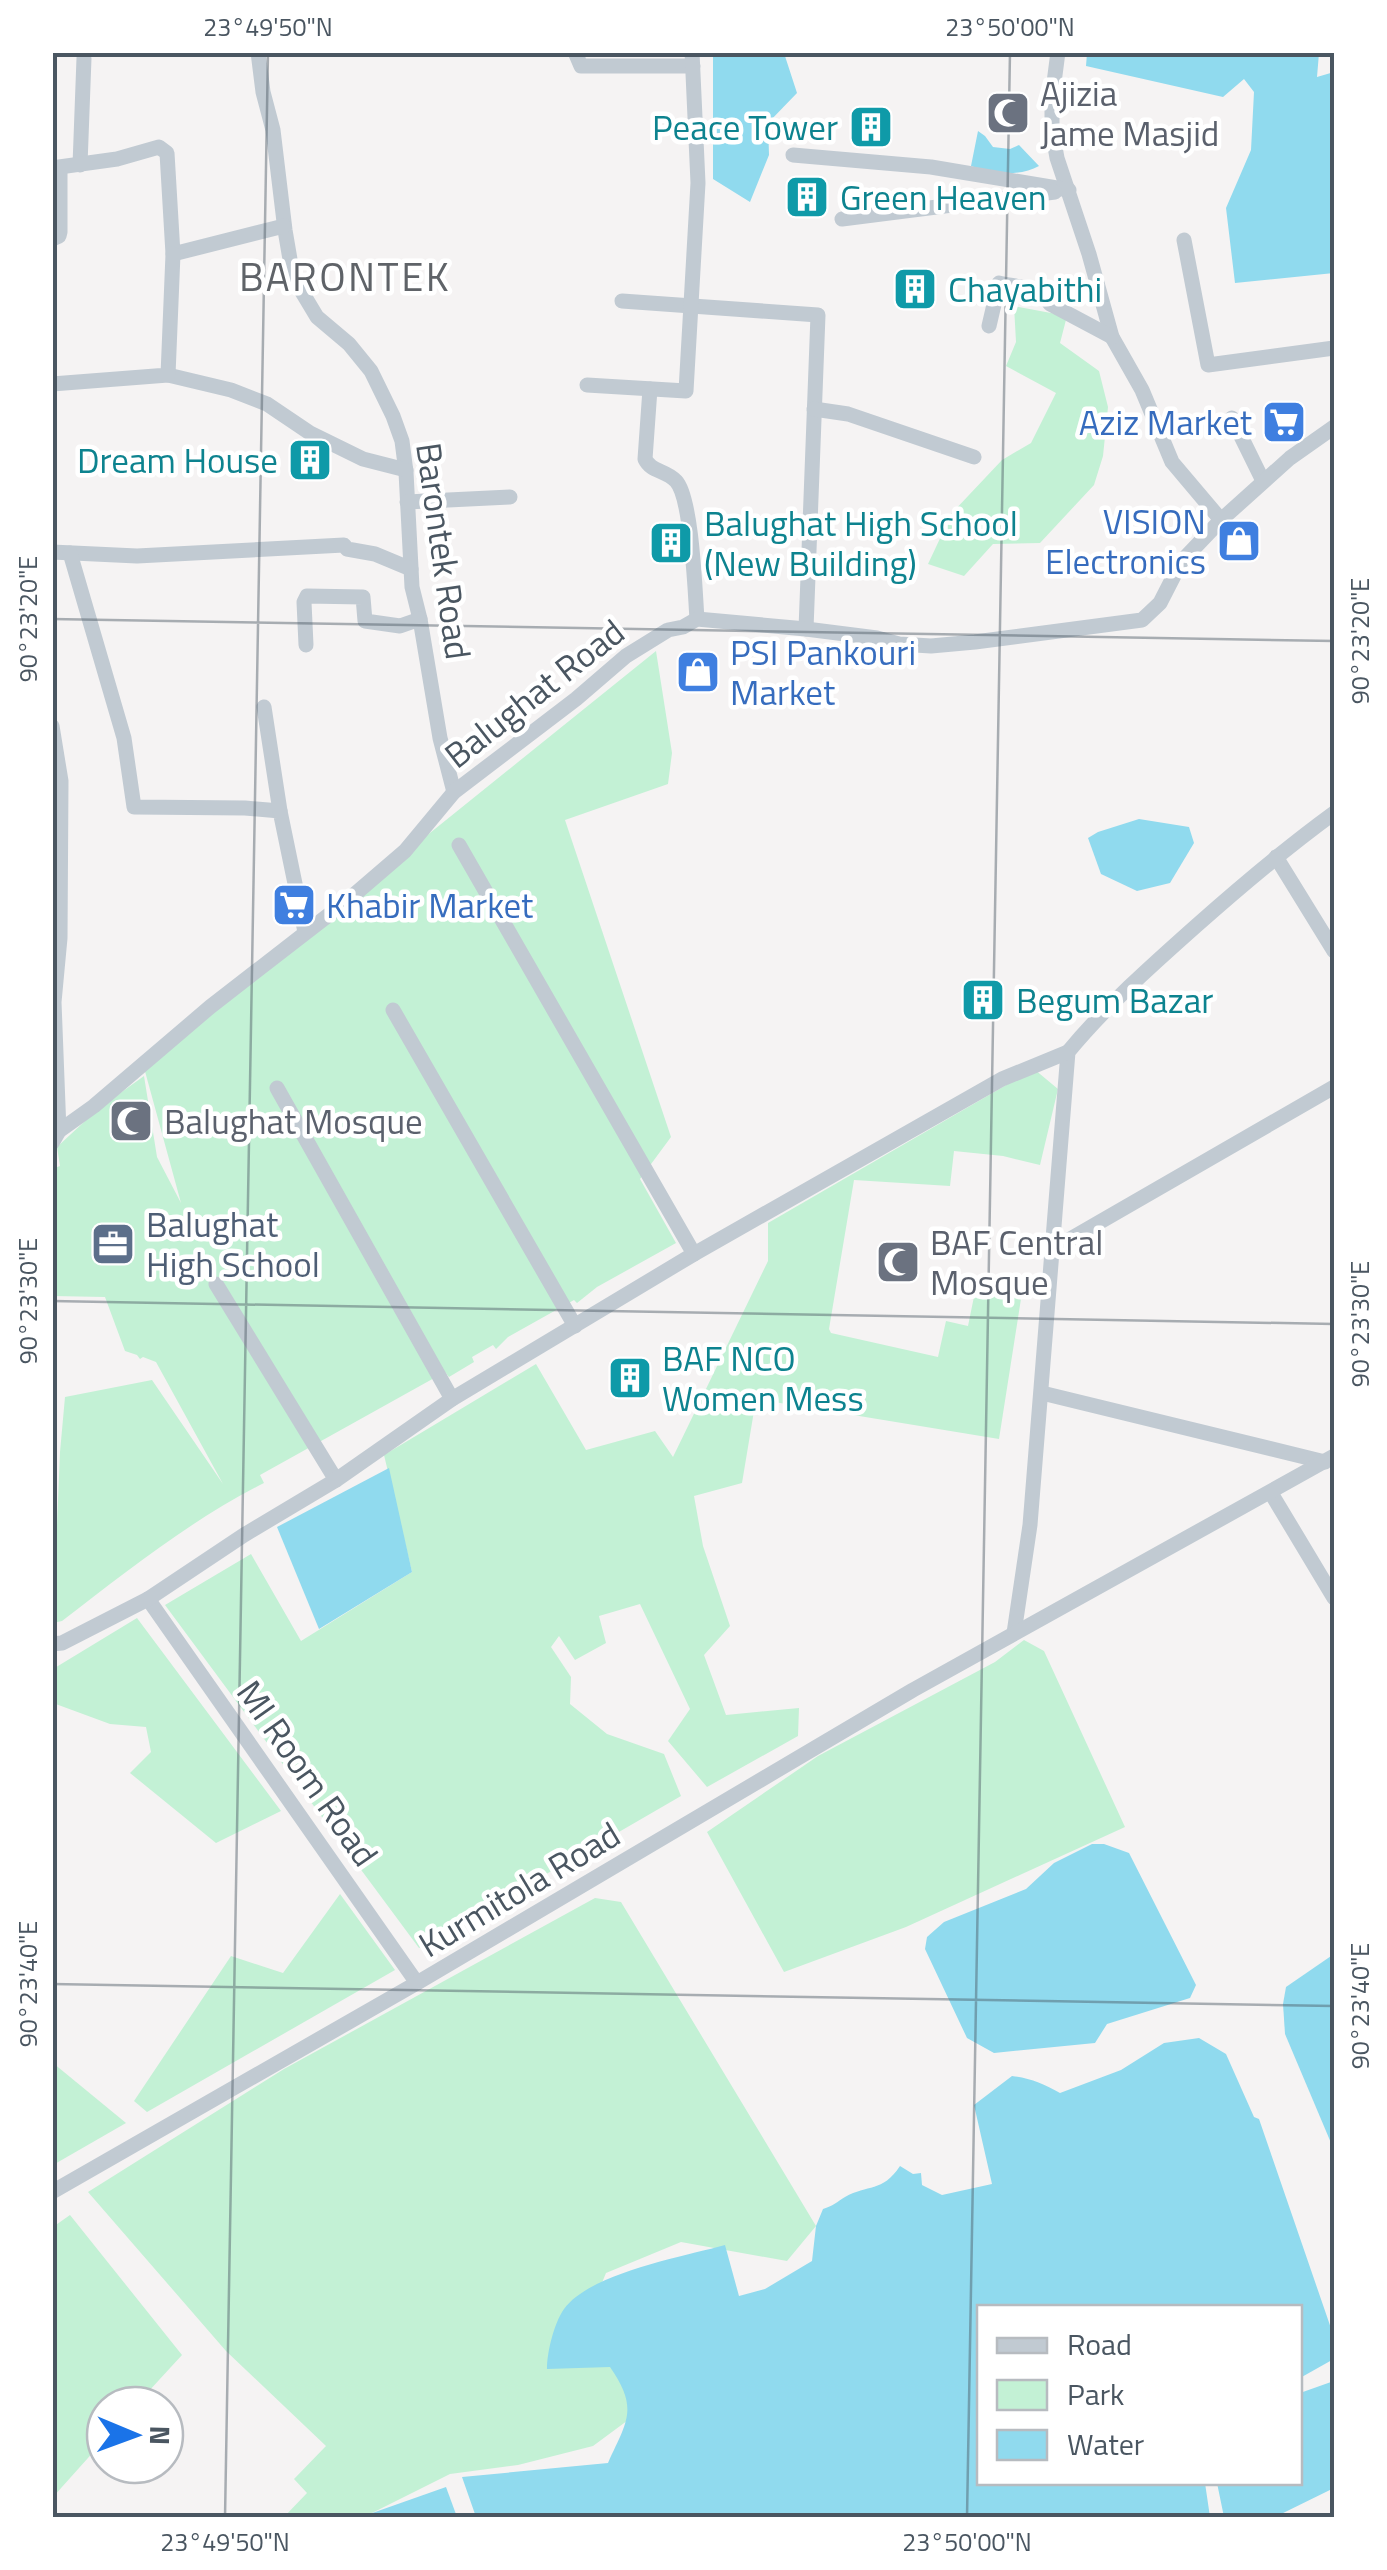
<svg xmlns="http://www.w3.org/2000/svg" width="1387" height="2570" font-family="'Titillium Web',sans-serif">
	<style>
		.green { fill: #c3f1d5 }
		.water { fill: #90daee }
		.lines { fill: none; stroke-linecap: round; stroke-linejoin: round }
		.minor { stroke: #c1cad2; stroke-width: 15 }
		.ticks { fill: none; stroke: #4a5661; stroke-width: 2.5; stroke-opacity: 0.45 }
		.labels { text-anchor: middle; dominant-baseline: central; stroke-width: 9; stroke-linejoin: round; paint-order: stroke }
		.worship-label { font-size: 35px; fill: #5b616d; stroke: #fff; text-anchor: start }
		.culture-label { font-size: 35px; fill: #0d838f; stroke: #fff; text-anchor: start }
		.shop-label { font-size: 35px; fill: #366cbe; stroke: #fff; text-anchor: end }
		.street-label { font-size: 35px; fill: #4a5661; stroke: #fff }
		.service-label { font-size: 35px; fill: #4e5e75; stroke: #fff; text-anchor: start }
		.quarter-label { font-size: 40px; letter-spacing: 2.5px; fill: #5f6368; stroke: #fff }
		.neatline { fill: none; stroke: #4a5661; stroke-width: 4 }
		.ticks-label { font-size: 25px; text-anchor: middle; fill: #4a5661 }
	</style>
	<rect width="100%" height="100%" fill="#f5f3f3"/>
	<g class="green">
		<path d="M1014,306L1067,316L1060,343L1099,371L1108,407L1103,456L1094,485L1040,543L993,544L964,576L928,564L952,513L1002,460L1031,443L1056,393L1006,366L1016,342Z"/>
		<path d="M656,651L672,753L668,784L565,820L671,1137L640,1179L676,1243L597,1287L577,1303L574,1300L508,1337L496,1349L493,1345L472,1357L474,1362L449,1377L445,1372L260,1475L264,1483C192,1519 126,1572 62,1621L53,1623L60,1452L65,1397L152,1380L223,1484L156,1362L143,1357L140,1359L137,1355L125,1351L105,1297L53,1296V1231L56,1225L53,1212L52,1169L60,1166L57,1147L98,1109L144,1076L157,1157L181,1203L143,1064Z"/>
		<path d="M1034,1069L1058,1089L1040,1165L1003,1156L954,1151L950,1186L854,1180L829,1329L831,1333L938,1357L946,1321L968,1326L978,1277L1023,1286L999,1439L756,1399L742,1483L694,1496L703,1546L730,1626L704,1655L726,1715L799,1708L798,1736L707,1787L668,1741L690,1709L640,1604L599,1616L606,1643L575,1660L559,1636L551,1647L571,1677L570,1704L607,1734L664,1754L681,1796L419,1948L165,1605L251,1554L301,1641L412,1572L384,1455L536,1364L586,1450L655,1431L673,1457L768,1261V1223Z"/>
		<path d="M137,1618L281,1811L216,1843L130,1773L151,1752L146,1727L110,1724L53,1703V1669Z"/>
		<path d="M1024,1640L1044,1651L1125,1827L906,1927L784,1972L707,1832L818,1756L995,1662Z"/>
		<path d="M340,1894L395,1970L147,2112L134,2101L231,1956L283,1973Z"/>
		<path d="M595,1898L621,1902L816,2226L787,2261L681,2242L606,2273L576,2346L630,2347L639,2412L593,2446L518,2465L450,2474L364,2517L283,2518L307,2493L294,2479L326,2446L226,2351L88,2192L284,2069Z"/>
		<path d="M53,2063L126,2123L53,2165H52Z"/>
		<path d="M70,2215L182,2355L136,2405H105V2439L53,2497V2227Z"/>
	</g>
	<g class="water">
		<path d="M713,53H784L797,93L768,123L769,155L750,202L713,179Z"/>
		<path d="M1087,53H1319L1317,77L1334,72V273L1235,283L1226,208L1251,150L1254,92L1244,79L1223,97L1086,66Z"/>
		<path d="M978,131L985,136L993,147L1010,149L1019,145L1039,166C1020,177 992,174 971,166Z"/>
		<path d="M1139,819L1189,827L1194,843L1170,883L1137,891L1101,874L1088,838L1098,832Z"/>
		<path d="M389,1468L412,1572L319,1629L277,1527Z"/>
		<path d="M1092,1844H1104L1129,1853L1196,1985L1190,1998L1107,2024L1095,2043L994,2053L967,2038L925,1949L927,1937L944,1922L1026,1889L1054,1863Z"/>
		<path d="M1334,1954V2150L1285,2034L1283,2004L1286,1987Z"/>
		<path d="M1199,2038L1226,2054L1254,2117L1259,2119L1334,2337V2356L1332,2360L1300,2378V2308H979V2482L1205,2483L1210,2517H476L462,2477L608,2463C627,2421 639,2409 610,2367L547,2369C547,2352 554,2323 564,2309C590,2273 682,2257 725,2245L739,2296L765,2289L812,2261L816,2226L823,2209C833,2206 837,2202 845,2197C868,2184 882,2193 900,2166L913,2174L921,2173L922,2185L942,2195L992,2184L974,2105L1012,2076C1030,2078 1044,2084 1060,2093L1121,2070L1164,2043Z"/>
		<path d="M1331,2382L1334,2389V2488L1275,2517H1224L1217,2483L1300,2482V2393Z"/>
		<path d="M446,2487L457,2517H361Z"/>
	</g>
	<g class="lines">
		<g class="minor">
			<path d="M258,52L263,92L273,130L285,230L293,277L317,317L349,344L371,371L393,416L402,441L406,472L412,587L420,619L440,738L454,792"/>
			<path d="M575,52L581,66H693"/>
			<path d="M1058,52L1052,98V130L1057,158L1089,254L1112,337L1142,390L1172,462L1221,520"/>
			<path d="M793,155L931,167L1069,190"/>
			<path d="M80,165L84,58"/>
			<path d="M52,168L117,159L159,147L167,153L173,254L284,226"/>
			<path d="M842,219L1055,192"/>
			<path d="M52,239L59,236L60,232V168"/>
			<path d="M1184,240L1208,365L1334,348"/>
			<path d="M622,301L818,315L806,629"/>
			<path d="M989,326L999,283C1017,287 1040,287 1050,304L1112,337"/>
			<path d="M168,375L231,390L267,404L310,433L363,459L406,470"/>
			<path d="M52,384L168,375L173,254"/>
			<path d="M587,385L686,391L698,183L692,52"/>
			<path d="M650,389L645,459C651,472 666,470 676,481C692,498 695,592 697,619"/>
			<path d="M814,409L848,414L974,457"/>
			<path d="M1232,418L1263,481"/>
			<path d="M407,502L510,497"/>
			<path d="M52,552L137,556L344,545L347,549L375,554L411,569"/>
			<path d="M70,553L124,738L134,807L245,808L280,811L305,932"/>
			<path d="M306,645L304,602L307,596L363,597L365,621L400,626L420,619"/>
			<path d="M264,707L280,811"/>
			<path d="M52,726L61,781L60,938L54,1002L59,1131"/>
			<path d="M459,845L694,1254"/>
			<path d="M1276,857L1334,951"/>
			<path d="M393,1010L575,1326"/>
			<path d="M277,1088L452,1399"/>
			<path d="M52,1143L59,1131L94,1106L210,1007L348,900L405,851L454,792L576,699L626,656L668,630L683,627L697,619L806,629L877,638L899,644L931,646L975,642L1142,620L1160,603L1181,562L1221,520L1290,458L1334,427"/>
			<path d="M1053,1249L1334,1087"/>
			<path d="M216,1284L336,1480"/>
			<path d="M1042,1393L1325,1462"/>
			<path d="M1271,1493L1334,1598"/>
			<path d="M148,1599L417,1983"/>
			<path d="M1014,1633L1030,1525L1068,1052C1106,1006 1151,966 1196,926C1241,886 1286,848 1334,813"/>
			<path d="M52,1644L62,1643L148,1599L244,1535L336,1480L452,1399L694,1254L1002,1079L1068,1052"/>
			<path d="M52,2192L417,1983L913,1690L1334,1456"/>
		</g>
	</g>
	<path class="ticks" d="M52,619L1334,641M52,1301L1334,1324M52,1984L1334,2006M225,2518L268,52M967,2518L1010,52"/>
	<defs>
		<symbol id="mosque-square" viewBox="-11 -11 22 22"><rect x="-9" y="-9" width="18" height="18" rx="4" fill="#6b7280" stroke="#fff"/><path d="M3.5-4.9A6 6 0 1 0 3.5 4.9A5 5 0 1 1 3.5-4.9Z" fill="#fff"/></symbol>
		<symbol id="building-square" viewBox="-11 -11 22 22"><rect x="-9" y="-9" width="18" height="18" rx="4" fill="#0f9aa8" stroke="#fff"/><path d="M-4-6H4V6H1V3H-1V6H-4ZM-2.5-4.3h1.7v1.8h-1.7ZM.8-4.3h1.7v1.8H.8ZM-2.5-1h1.7V.8h-1.7ZM.8-1h1.7V.8H.8Z" fill="#fff"/></symbol>
		<symbol id="supermarket-square" viewBox="-11 -11 22 22"><rect x="-9" y="-9" width="18" height="18" rx="4" fill="#3f7fe0" stroke="#fff"/><path d="M-6-5.5h2.5l.6 2H6L4.5 2H-2.5L-4.4-4H-6ZM-1.5 3.2a1.3 1.3 0 1 0 .1 0ZM3 3.2a1.3 1.3 0 1 0 .1 0Z" fill="#fff"/></symbol>
		<symbol id="shop-square" viewBox="-11 -11 22 22"><rect x="-9" y="-9" width="18" height="18" rx="4" fill="#3f7fe0" stroke="#fff"/><path d="M-5-2.5h2.3a2.7 3.5 0 0 1 5.4 0H5L5.5 6h-11ZM-1.5-2.5h3a1.5 2.3 0 0 0-3 0Z" fill="#fff"/></symbol>
		<symbol id="office-square" viewBox="-11 -11 22 22"><rect x="-9" y="-9" width="18" height="18" rx="4" fill="#5c6f8a" stroke="#fff"/><path d="M-6-3h4V-5.5h4V-3h4V5H-6ZM-1-4.5V-3h2v-1.5ZM-6 0V1H6V0Z" fill="#fff"/></symbol>
	</defs>
	<g fill-rule="evenodd">
		<use href="#mosque-square" x="983" y="88" width="50" height="50"/>
		<use href="#building-square" x="846" y="102" width="50" height="50"/>
		<use href="#building-square" x="782" y="172" width="50" height="50"/>
		<use href="#building-square" x="890" y="264" width="50" height="50"/>
		<use href="#supermarket-square" x="1259" y="397" width="50" height="50"/>
		<use href="#building-square" x="285" y="435" width="50" height="50"/>
		<use href="#shop-square" x="1214" y="516" width="50" height="50"/>
		<use href="#building-square" x="646" y="518" width="50" height="50"/>
		<use href="#shop-square" x="673" y="647" width="50" height="50"/>
		<use href="#supermarket-square" x="269" y="880" width="50" height="50"/>
		<use href="#building-square" x="958" y="975" width="50" height="50"/>
		<use href="#mosque-square" x="106" y="1096" width="50" height="50"/>
		<use href="#office-square" x="88" y="1219" width="50" height="50"/>
		<use href="#mosque-square" x="873" y="1237" width="50" height="50"/>
		<use href="#building-square" x="605" y="1353" width="50" height="50"/>
	</g>
	<g class="labels">
		<g class="worship-label">
			<text x="1040" y="93">Ajizia<tspan x="1040" dy="40">Jame Masjid</tspan></text>
			<text x="164" y="1121">Balughat Mosque</text>
			<text x="930" y="1242">BAF Central<tspan x="930" dy="40">Mosque</tspan></text>
		</g>
		<g class="culture-label">
			<text x="838" y="127" text-anchor="end">Peace Tower</text>
			<text x="840" y="197">Green Heaven</text>
			<text x="948" y="289">Chayabithi</text>
			<text x="278" y="460" text-anchor="end">Dream House</text>
			<text x="704" y="523">Balughat High School<tspan x="704" dy="40">(New Building)</tspan></text>
			<text x="1016" y="1000">Begum Bazar</text>
			<text x="662" y="1358">BAF NCO<tspan x="662" dy="40">Women Mess</tspan></text>
		</g>
		<g class="shop-label">
			<text x="1252" y="422">Aziz Market</text>
			<text x="1206" y="521">VISION<tspan x="1206" dy="40">Electronics</tspan></text>
			<text x="730" y="652" text-anchor="start">PSI Pankouri<tspan x="730" dy="40">Market</tspan></text>
			<text x="326" y="905" text-anchor="start">Khabir Market</text>
		</g>
		<g class="street-label">
			<text transform="translate(444 551) rotate(82)">Barontek Road</text>
			<text transform="translate(534 693) rotate(-38)">Balughat Road</text>
			<text transform="translate(308 1773) rotate(55)">MI Room Road</text>
			<text transform="translate(519 1889) rotate(-31)">Kurmitola Road</text>
		</g>
		<g class="service-label">
			<text x="146" y="1224">Balughat<tspan x="146" dy="40">High School</tspan></text>
		</g>
		<g class="quarter-label">
			<text x="345" y="276">BARONTEK</text>
		</g>
	</g>
	<rect width="1387" height="2570" fill="none" stroke="#ffffff" stroke-width="110"/>
	<rect x="977" y="2305" width="325" height="180" fill="#ffffff" stroke="#b7bbc0" stroke-width="2.5"/>
	<rect x="997" y="2338" width="50" height="15" fill="#c1cad2" stroke="#b7bbc0" stroke-width="2.5"/>
	<text x="1067" y="2355" font-size="30" fill="#4a5661">Road</text>
	<rect x="997" y="2380" width="50" height="30" fill="#c3f1d5" stroke="#b7bbc0" stroke-width="2.5"/>
	<text x="1067" y="2405" font-size="30" fill="#4a5661">Park</text>
	<rect x="997" y="2430" width="50" height="30" fill="#90daee" stroke="#b7bbc0" stroke-width="2.5"/>
	<text x="1067" y="2455" font-size="30" fill="#4a5661">Water</text>
	<g transform="translate(135 2435) rotate(91)"><circle r="48" fill="#ffffff" stroke="#b7bbc0" stroke-width="2.5"/>
	<path d="M0-8L18 38L0 25L-18 38Z" fill="#1a73e8"/>
	<text y="-15" font-size="28" font-weight="bold" text-anchor="middle" fill="#4a5661">N</text>
	</g>
	<rect x="55" y="55" width="1277" height="2460" class="neatline"/>
	<g class="ticks-label">
		<text x="268" y="36">23°49'50"N</text>
		<text x="1010" y="36">23°50'00"N</text>
		<text transform="translate(28 619) rotate(-90)" y="9">90°23'20"E</text>
		<text transform="translate(1360 641) rotate(-90)" y="9">90°23'20"E</text>
		<text transform="translate(28 1301) rotate(-90)" y="9">90°23'30"E</text>
		<text transform="translate(1360 1324) rotate(-90)" y="9">90°23'30"E</text>
		<text transform="translate(28 1984) rotate(-90)" y="9">90°23'40"E</text>
		<text transform="translate(1360 2006) rotate(-90)" y="9">90°23'40"E</text>
		<text x="225" y="2551">23°49'50"N</text>
		<text x="967" y="2551">23°50'00"N</text>
	</g>
</svg>
